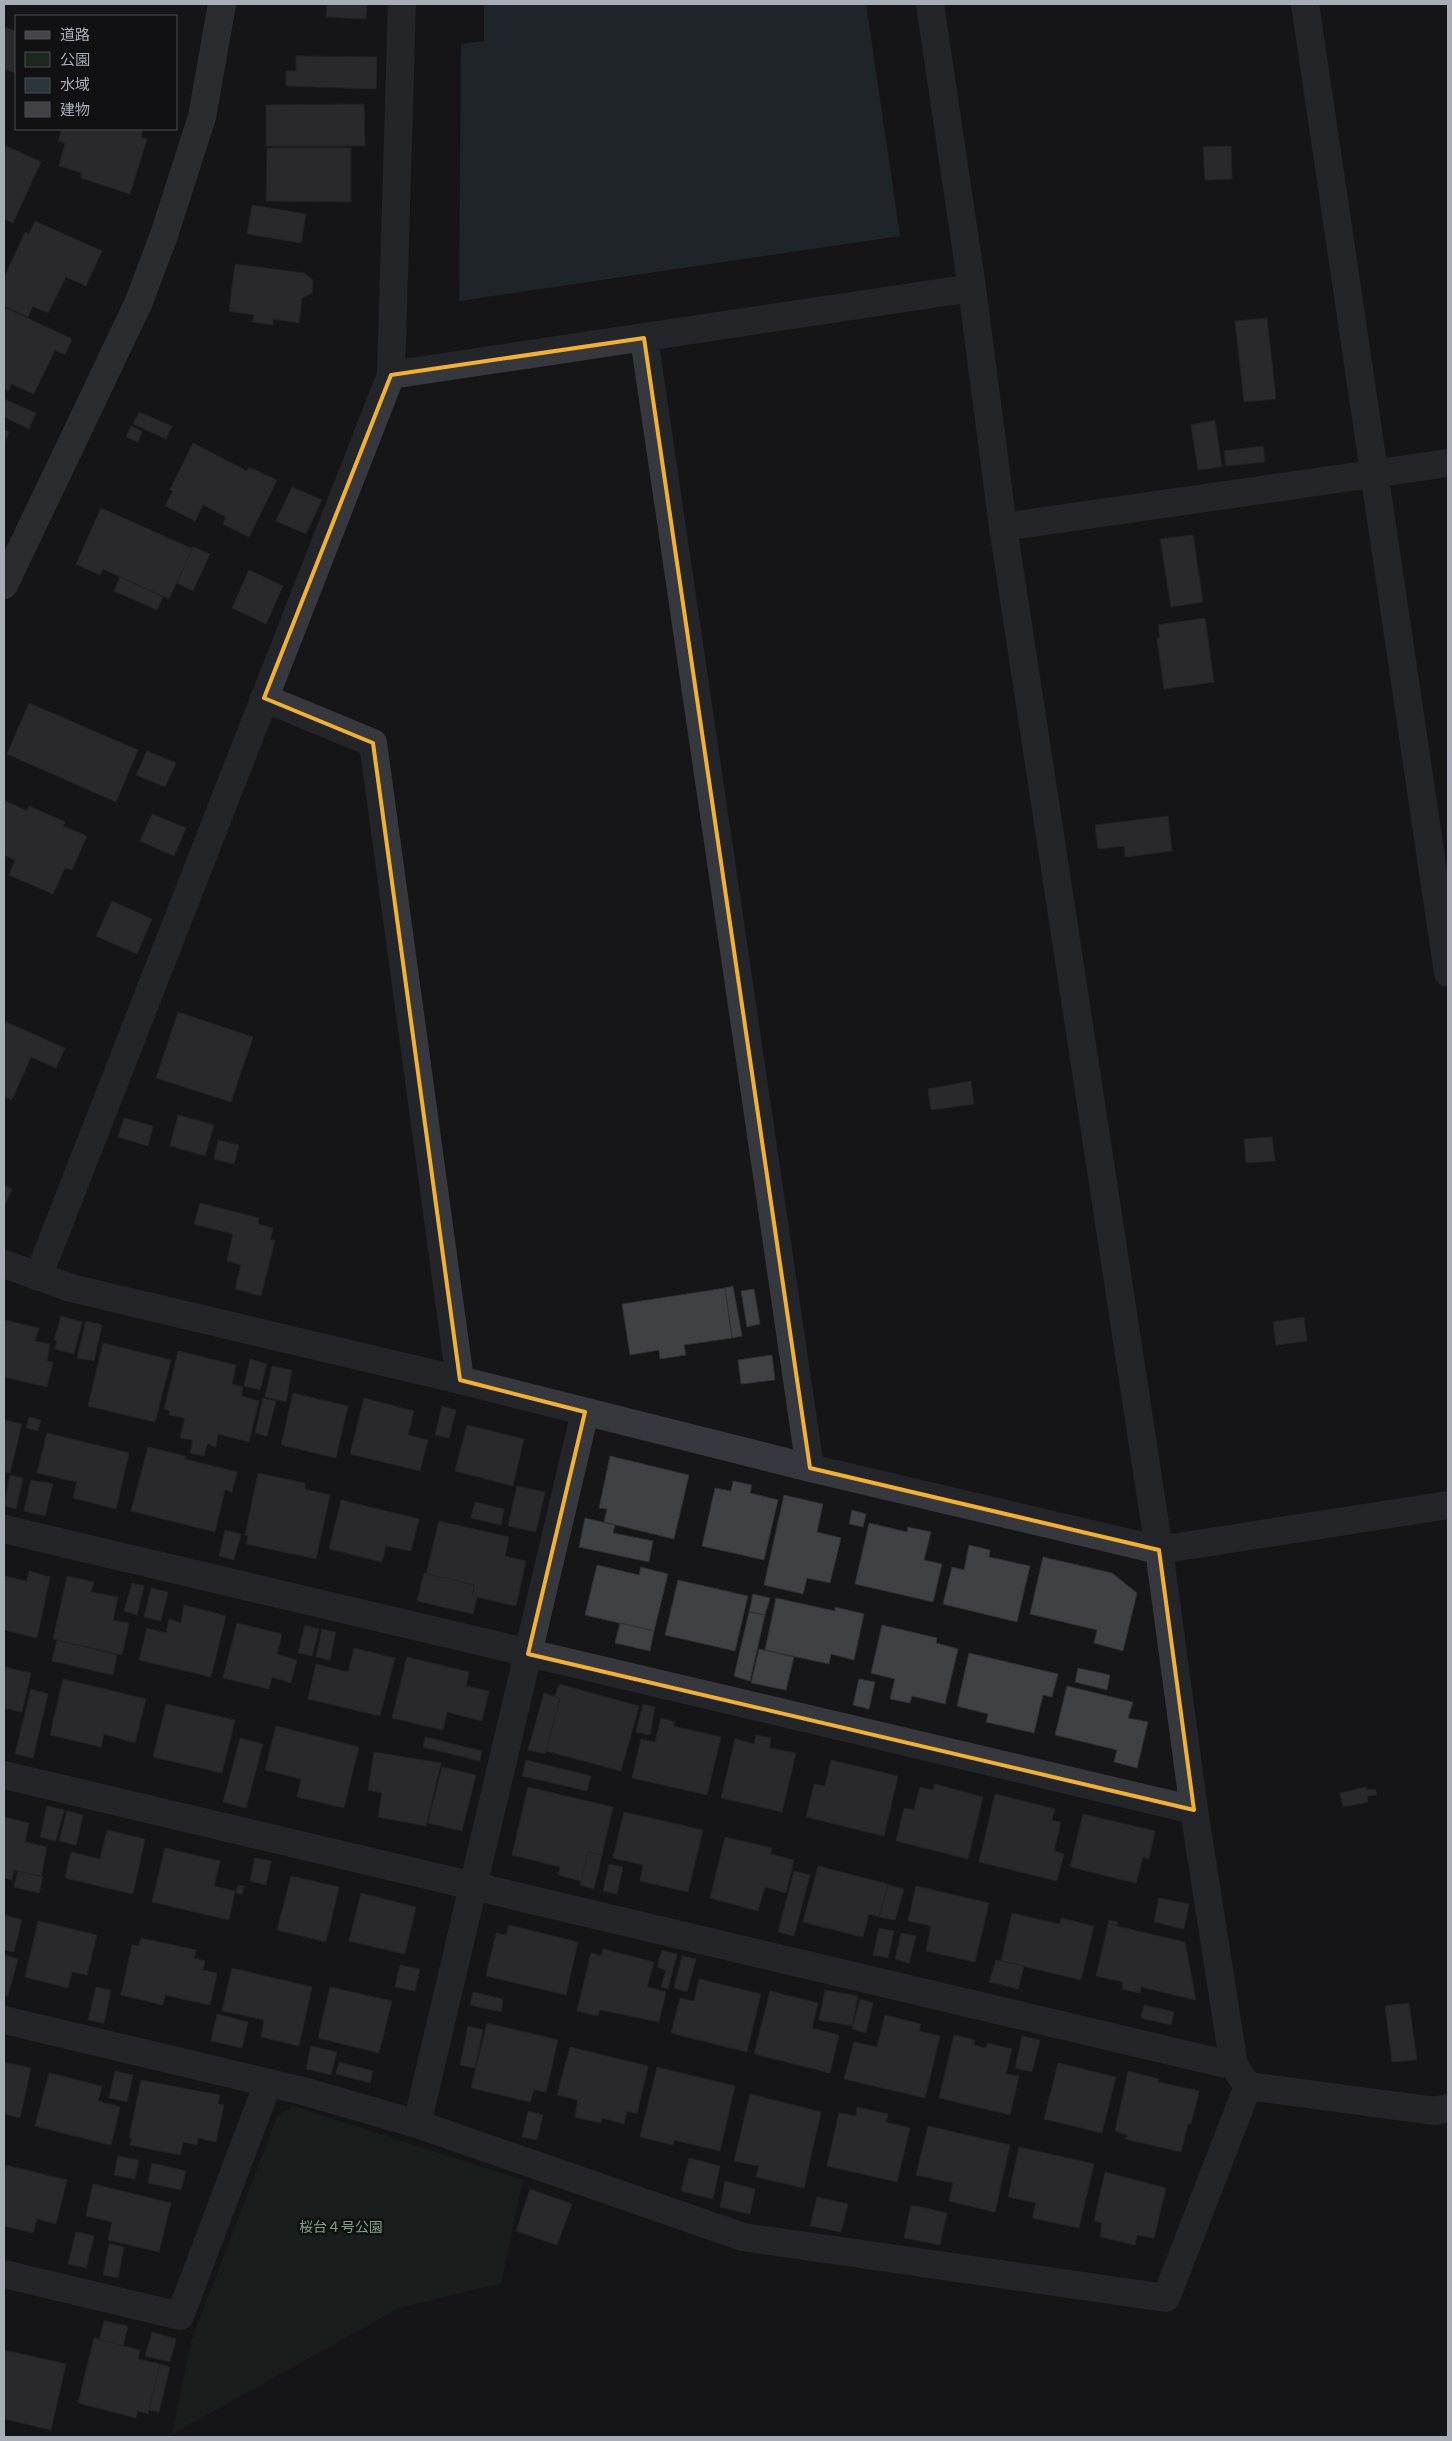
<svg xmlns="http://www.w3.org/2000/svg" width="1452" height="2441" font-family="'PT Sans','Noto Sans JP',sans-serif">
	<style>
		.green { fill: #1e261f }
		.water { fill: #2c353c }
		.building { fill: #404145; stroke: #303034 }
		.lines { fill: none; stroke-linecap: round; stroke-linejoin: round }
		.street { stroke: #37383d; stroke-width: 28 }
		.secondary { stroke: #45474d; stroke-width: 28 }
		.marked { fill: none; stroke: #f2b134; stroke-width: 4; stroke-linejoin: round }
		.labels { text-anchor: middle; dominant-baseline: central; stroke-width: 5; stroke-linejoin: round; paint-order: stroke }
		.park-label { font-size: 14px; fill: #7fa381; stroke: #111113 }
	</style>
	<rect width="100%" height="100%" fill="#161618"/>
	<path class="green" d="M293,2106L523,2180L501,2283L399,2308L172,2434L192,2339L277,2117Z"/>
	<path class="water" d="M484,4H866L900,236L459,301L461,44L484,41Z"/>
	<g class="building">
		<path d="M327,4H367L366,19L326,17Z"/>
		<path d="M4,27L16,31L15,73L4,69Z"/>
		<path d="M296,56L377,57L376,89L286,86V71H296Z"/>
		<path d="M364,104L365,146H266V105Z"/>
		<path d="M62,129H143L141,137L147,139L130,194L81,178L82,173L59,166L65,143L58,141Z"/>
		<path d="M4,145L41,162L13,223L4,219Z"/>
		<path d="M1231,146L1232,179L1205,180L1203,147Z"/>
		<path d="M267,148H351V202L266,201Z"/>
		<path d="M252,205L306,214L301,243L247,234Z"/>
		<path d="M35,221L102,251L86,286L66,277L48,313L33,306L28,317L4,306V278L25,232L29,234Z"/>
		<path d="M235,264L304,273L313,280L312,293L302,298L299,323L273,319V325L252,322L254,315L229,311Z"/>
		<path d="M4,307L72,339L65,355L55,350L34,394L11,384L9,391L4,388Z"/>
		<path d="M1267,318L1276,399L1244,402L1235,321Z"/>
		<path d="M4,399L36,413L29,429L4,417Z"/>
		<path d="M139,412L172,426L166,439L133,424Z"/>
		<path d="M1215,420L1222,467L1198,470L1191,425Z"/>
		<path d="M131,426L142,431L138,442L126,437Z"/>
		<path d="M4,430L9,432L4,444Z"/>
		<path d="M193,443L247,471L249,467L277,480L249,537L223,524L226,517L203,505L195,521L165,506L173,491L170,490Z"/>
		<path d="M1263,446L1265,462L1226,466L1224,451Z"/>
		<path d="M292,487L322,500L306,534L276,521Z"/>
		<path d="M101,508L193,549L169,599L103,569L100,575L76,564Z"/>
		<path d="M1193,535L1203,602L1171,607L1160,539Z"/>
		<path d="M193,547L210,554L193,591L177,583Z"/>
		<path d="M249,570L283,586L266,624L232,608Z"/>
		<path d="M120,577L163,597L157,610L114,591Z"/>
		<path d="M1205,618L1214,682L1164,689L1157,638H1160L1158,625Z"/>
		<path d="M29,703L138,750L116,802L7,754Z"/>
		<path d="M147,751L176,763L165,787L136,775Z"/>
		<path d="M4,800L27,811L29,806L65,822L63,826L87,836L72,870L65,868L53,894L9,875L15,860L4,855Z"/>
		<path d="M152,814L186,828L174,856L140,841Z"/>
		<path d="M1168,816L1172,851L1125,857L1124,846L1098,849L1095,825Z"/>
		<path d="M112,901L152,919L137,954L96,936Z"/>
		<path d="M178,1012L253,1037L231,1102L156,1078Z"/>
		<path d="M6,1022L65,1048L56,1068L31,1057L12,1100L4,1097V1027Z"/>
		<path d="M971,1081L974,1104L931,1110L928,1089Z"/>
		<path d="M178,1115L214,1125L205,1156L170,1146Z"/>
		<path d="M124,1118L153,1126L148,1146L118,1137Z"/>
		<path d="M1272,1137L1275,1161L1246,1163L1244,1139Z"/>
		<path d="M218,1140L239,1145L234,1164L214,1159Z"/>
		<path d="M4,1185L12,1189L4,1207Z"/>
		<path d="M200,1203L259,1218L258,1224L273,1228L270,1240H275L261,1296L235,1289L241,1265L227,1261L233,1234L194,1224Z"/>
		<path d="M733,1286L742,1336L732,1338L725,1288Z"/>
		<path d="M725,1288L732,1338L684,1345L686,1355L660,1359L659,1350L630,1355L622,1304Z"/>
		<path d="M754,1289L760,1324L747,1327L741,1291Z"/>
		<path d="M61,1316L82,1322L74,1354L55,1349L57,1341L54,1340Z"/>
		<path d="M1304,1317L1307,1341L1276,1345L1273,1322Z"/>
		<path d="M4,1320L39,1328L35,1341L50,1344L47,1361L53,1362L47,1387L4,1377Z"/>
		<path d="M86,1321L102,1325L94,1361L77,1358Z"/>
		<path d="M103,1343L171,1360L155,1422L88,1406Z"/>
		<path d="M178,1351L236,1365L232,1384L243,1387L241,1396L259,1401L249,1442L218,1434L216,1447L207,1444L204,1456L190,1453L193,1440L180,1438L185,1418L169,1415L170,1411L164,1409Z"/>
		<path d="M772,1355L775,1380L741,1384L738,1360Z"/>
		<path d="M250,1359L267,1364L260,1390L244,1386Z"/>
		<path d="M272,1366L292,1370L286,1402L265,1397Z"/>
		<path d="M293,1393L348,1406L336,1458L281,1445Z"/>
		<path d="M263,1398L276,1401L267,1436L255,1433Z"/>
		<path d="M364,1398L414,1411L408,1435L428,1440L420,1471L350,1454Z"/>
		<path d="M442,1406L456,1410L449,1438L435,1435Z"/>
		<path d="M29,1417L41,1420L38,1431L26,1428Z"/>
		<path d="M4,1420L22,1424L10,1473L4,1472Z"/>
		<path d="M467,1425L524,1439L513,1486L455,1471Z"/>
		<path d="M47,1433L129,1453L116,1509L73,1498L77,1482L37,1473Z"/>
		<path d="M148,1447L186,1456L185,1459L237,1472L232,1492L225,1490L215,1532L131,1511Z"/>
		<path d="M610,1456L689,1475L674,1539L604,1522L607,1509L599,1508Z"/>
		<path d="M258,1473L305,1483V1489L330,1495L316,1559L246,1544L248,1536L245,1535Z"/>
		<path d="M10,1475L23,1478L16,1509L4,1506Z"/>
		<path d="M31,1480L53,1484L45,1516L24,1511Z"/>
		<path d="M733,1481L752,1485L750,1493L778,1500L764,1560L702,1546L715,1488L731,1491Z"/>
		<path d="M517,1486L545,1492L536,1532L508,1526Z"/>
		<path d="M784,1495L823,1504L817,1532L841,1538L830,1583L807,1578L803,1594L764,1585Z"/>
		<path d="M341,1500L419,1519L411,1551L386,1546L382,1562L329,1549Z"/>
		<path d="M475,1502L504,1509L501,1525L471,1518Z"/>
		<path d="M852,1510L866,1514L863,1527L849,1524Z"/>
		<path d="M585,1518L615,1525L613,1533L653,1541L649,1562L579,1547Z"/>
		<path d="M439,1521L509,1537L505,1556L526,1561L516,1606L472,1596L474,1585L426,1574Z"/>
		<path d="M869,1523L907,1532L908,1527L931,1532L924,1560L942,1564L933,1602L855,1584Z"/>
		<path d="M225,1530L241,1534L234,1560L219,1556Z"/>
		<path d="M969,1545L990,1550L989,1557L1030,1566L1017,1622L943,1604L952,1567L964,1570Z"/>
		<path d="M1043,1557L1112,1573L1137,1593L1123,1651L1094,1643L1097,1630L1030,1614Z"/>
		<path d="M597,1565L639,1575L641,1567L668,1574L654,1631L585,1615Z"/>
		<path d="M29,1571L50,1577L37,1638L4,1630V1576L27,1581Z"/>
		<path d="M424,1573L474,1585L472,1596L477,1597L473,1614L417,1601Z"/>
		<path d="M67,1576L94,1582L91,1592L118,1597L113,1620L129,1623L122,1655L53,1639Z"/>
		<path d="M678,1580L748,1596L735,1651L665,1635Z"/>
		<path d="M132,1583L144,1586L137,1615L124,1611Z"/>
		<path d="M151,1588L168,1592L161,1621L144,1617Z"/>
		<path d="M753,1594L770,1598L765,1615L749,1612Z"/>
		<path d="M776,1598L835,1611V1607L864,1614L854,1660L831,1654L829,1664L765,1650Z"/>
		<path d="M184,1605L226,1616L211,1677L139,1660L147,1628L166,1633L169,1619L181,1623Z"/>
		<path d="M749,1612L765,1615L750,1681L734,1676Z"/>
		<path d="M237,1623L282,1634L277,1654L297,1660L291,1683L272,1677L269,1689L223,1678Z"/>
		<path d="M620,1623L654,1631L650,1651L615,1643Z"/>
		<path d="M305,1625L319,1629L312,1656L298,1653Z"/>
		<path d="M882,1625L937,1638L936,1643L958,1649L945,1704L912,1696L910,1703L890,1699L895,1679L871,1673Z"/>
		<path d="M322,1629L336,1632L330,1660L316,1657Z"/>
		<path d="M57,1640L117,1655L113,1675L52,1661Z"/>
		<path d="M354,1648L395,1658L380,1716L308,1699L316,1664L348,1672Z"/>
		<path d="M759,1649L794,1657L786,1690L751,1683Z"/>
		<path d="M969,1653L1058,1674L1052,1697L1043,1695L1034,1733L986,1722L988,1714L957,1706Z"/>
		<path d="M407,1657L469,1672L466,1686L489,1691L482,1721L447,1712L443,1730L392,1718Z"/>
		<path d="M4,1667L31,1673L22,1712L4,1708Z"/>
		<path d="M1078,1668L1110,1675L1107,1690L1075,1682Z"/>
		<path d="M63,1679L146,1699L135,1743L104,1734L101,1747L50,1735Z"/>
		<path d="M859,1679L875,1682L869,1709L853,1705Z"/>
		<path d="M559,1684L639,1706L621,1771L546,1751L560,1698L555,1696Z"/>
		<path d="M1067,1686L1133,1702L1128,1718L1148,1722L1137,1768L1114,1762L1117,1750L1055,1735Z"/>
		<path d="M31,1689L48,1694L33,1758L15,1754Z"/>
		<path d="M544,1693L560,1698L545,1754L528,1750Z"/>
		<path d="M166,1704L235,1720L222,1773L153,1757Z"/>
		<path d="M643,1704L655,1707L650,1735L636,1732Z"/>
		<path d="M661,1718L675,1722L673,1726L721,1737L707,1795L632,1778L641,1739L655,1742Z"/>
		<path d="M276,1726L359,1747L344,1808L297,1797L301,1779L265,1770Z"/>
		<path d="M756,1735L771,1738L769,1748L796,1753L782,1812L721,1798L735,1739L754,1744Z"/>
		<path d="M425,1737L482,1751L480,1761L423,1747Z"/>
		<path d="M240,1738L263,1744L246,1808L223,1802Z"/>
		<path d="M374,1752L441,1763L426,1826L378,1817L382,1793L368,1790Z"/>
		<path d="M526,1760L591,1776L587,1791L522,1776Z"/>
		<path d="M831,1760L898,1776L884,1836L806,1817L814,1784L825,1786Z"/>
		<path d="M442,1767L476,1775L462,1831L428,1823Z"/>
		<path d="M935,1784L983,1797L968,1859L896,1841L904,1808L914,1810L920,1787L933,1790Z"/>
		<path d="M528,1787L613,1807L602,1855L588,1852L581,1881L558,1875L560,1867L512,1855Z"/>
		<path d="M1366,1787V1790L1375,1789L1377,1795L1367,1796L1368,1802L1343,1807L1340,1793Z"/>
		<path d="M995,1794L1055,1809L1052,1820L1061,1822L1054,1851L1064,1854L1057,1881L979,1862Z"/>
		<path d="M47,1806L64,1810L56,1841L40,1837Z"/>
		<path d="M67,1811L83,1815L76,1845L59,1841Z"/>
		<path d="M624,1812L703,1830L688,1892L640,1881L643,1865L613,1858Z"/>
		<path d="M1083,1814L1155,1831L1149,1859L1143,1857L1136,1883L1070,1867Z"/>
		<path d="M4,1817L29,1823L25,1842L47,1847L41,1877L14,1870L12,1880L4,1878Z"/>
		<path d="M107,1830L145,1839L133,1894L65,1878L71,1852L100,1859Z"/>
		<path d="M725,1837L772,1848L770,1854L794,1860L786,1893L765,1887L758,1911L710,1898Z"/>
		<path d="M165,1848L220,1861L214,1886L235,1891L229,1920L152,1902Z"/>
		<path d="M588,1852L602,1855L594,1889L580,1885Z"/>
		<path d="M255,1858L271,1861L266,1885L250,1881Z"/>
		<path d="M609,1864L623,1867L617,1894L603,1891Z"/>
		<path d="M818,1866L888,1884L879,1917L869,1914L863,1937L803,1922Z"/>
		<path d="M18,1871L43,1877L39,1893L14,1887Z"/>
		<path d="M794,1871L810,1875L794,1936L778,1932Z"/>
		<path d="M291,1876L339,1887L326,1942L277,1930Z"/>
		<path d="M238,1885L244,1886L242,1894L236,1893Z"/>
		<path d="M888,1885L904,1889L895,1920L879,1917Z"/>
		<path d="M916,1886L989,1903L975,1962L926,1951L931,1926L908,1921Z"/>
		<path d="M361,1893L416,1907L405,1954L349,1941Z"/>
		<path d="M1159,1898L1189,1904L1184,1929L1154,1922Z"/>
		<path d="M1012,1913L1060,1924L1061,1918L1094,1926L1081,1980L1001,1961Z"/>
		<path d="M4,1915L22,1920L14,1952L4,1950Z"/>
		<path d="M1109,1920L1118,1922L1117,1926L1108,1924Z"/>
		<path d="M38,1921L97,1935L87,1975L72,1972L68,1988L25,1977Z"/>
		<path d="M1108,1924L1185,1942L1196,2000L1141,1987L1140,1993L1122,1989L1123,1982L1096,1976Z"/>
		<path d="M509,1925L578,1942L566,1995L486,1976L496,1933L506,1935Z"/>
		<path d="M879,1928L894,1931L888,1958L873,1955Z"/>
		<path d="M901,1933L916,1936L909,1963L895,1959Z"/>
		<path d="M141,1938L196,1950L194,1958L205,1961L203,1970L217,1973L210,2005L165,1995L163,2005L121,1995L132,1945L139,1946Z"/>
		<path d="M603,1949L654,1962L647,1987L666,1992L659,2022L600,2010L598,2016L577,2011L591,1953L602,1956Z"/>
		<path d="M662,1950L677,1954L668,1989L661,1987L666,1970L657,1967Z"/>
		<path d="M4,1955L18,1959L8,1996L4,1995Z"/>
		<path d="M682,1956L696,1959L687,1992L674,1988Z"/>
		<path d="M996,1960L1024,1966L1018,1989L989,1982Z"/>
		<path d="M400,1965L420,1969L415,1991L395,1987Z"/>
		<path d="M232,1968L312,1987L299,2046L261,2037L264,2020L222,2011Z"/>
		<path d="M699,1979L761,1994L747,2052L671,2033L680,1998L694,2001Z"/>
		<path d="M96,1987L111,1990L104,2023L88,2020Z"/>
		<path d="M330,1987L392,2001L379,2053L318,2038Z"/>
		<path d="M825,1990L858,1996L852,2026L819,2020Z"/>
		<path d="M770,1991L818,2003L812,2028L839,2035L830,2073L754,2054Z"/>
		<path d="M473,1992L503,1999L501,2012L470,2005Z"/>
		<path d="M860,1999L873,2003L866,2033L852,2029Z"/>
		<path d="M1409,2003L1417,2060L1392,2062L1385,2006Z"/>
		<path d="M1144,2005L1174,2012L1171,2025L1141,2018Z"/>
		<path d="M217,2014L248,2022L242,2048L211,2041Z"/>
		<path d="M885,2015L921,2024L919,2031L940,2036L925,2098L844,2079L854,2042L877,2047Z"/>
		<path d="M487,2023L558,2040L546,2092L534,2090L530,2102L471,2088Z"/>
		<path d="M468,2026L483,2030L475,2068L460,2065Z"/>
		<path d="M954,2035L975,2040L974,2045L986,2048L987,2043L1012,2049L1006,2074L1019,2076L1010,2115L939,2098Z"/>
		<path d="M1022,2036L1040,2040L1032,2072L1015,2068Z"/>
		<path d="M311,2046L337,2052L331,2075L306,2069Z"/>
		<path d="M570,2047L648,2066L637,2114L627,2111L624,2124L602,2118L601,2123L575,2117L578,2100L557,2095Z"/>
		<path d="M4,2062L31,2068L20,2118L4,2114Z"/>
		<path d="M339,2062L373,2071L370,2083L336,2074Z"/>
		<path d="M1058,2063L1116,2077L1102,2133L1044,2119Z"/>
		<path d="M657,2067L735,2086L720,2151L674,2140L673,2145L640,2137Z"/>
		<path d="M115,2071L133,2075L127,2102L109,2098Z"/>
		<path d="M1128,2071L1159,2079L1158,2082L1199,2091L1191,2124H1188L1181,2152L1125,2139L1127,2135L1115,2131Z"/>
		<path d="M49,2073L102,2086L98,2101L120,2107L111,2145L35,2126Z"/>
		<path d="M141,2080L220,2095L218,2104L224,2105L216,2142L198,2138L197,2145L183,2142L180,2155L130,2145L132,2138H129Z"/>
		<path d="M750,2094L821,2112L804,2188L756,2177L759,2166L734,2161Z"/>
		<path d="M857,2107L888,2114L886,2122L910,2128L897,2182L827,2166L839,2113L856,2116Z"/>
		<path d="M528,2111L543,2115L537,2140L522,2137Z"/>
		<path d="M928,2126L1010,2145L995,2212L949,2201L953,2183L916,2175Z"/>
		<path d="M1019,2147L1094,2164L1079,2228L1032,2218L1036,2203L1008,2197Z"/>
		<path d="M118,2156L139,2160L135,2179L114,2175Z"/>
		<path d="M689,2158L720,2166L713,2199L681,2191Z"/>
		<path d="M152,2163L186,2171L181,2190L148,2183Z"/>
		<path d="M6,2165L67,2180L56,2224L37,2219L33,2233L4,2226V2174Z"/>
		<path d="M1105,2172L1166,2188L1154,2238L1137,2235L1135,2245L1100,2237L1102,2223L1094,2221Z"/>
		<path d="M725,2181L755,2189L750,2214L720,2207Z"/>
		<path d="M93,2184L171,2203L159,2252L108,2240L112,2222L86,2216Z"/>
		<path d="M530,2189L572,2204L557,2245L516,2231Z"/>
		<path d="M817,2197L848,2204L841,2232L810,2226Z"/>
		<path d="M911,2205L947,2213L940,2245L904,2238Z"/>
		<path d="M76,2232L94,2236L86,2268L68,2264Z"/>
		<path d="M109,2244L124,2247L118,2278L103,2275Z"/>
		<path d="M104,2321L128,2326L123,2346L99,2340Z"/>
		<path d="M152,2332L176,2339L170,2362L145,2356Z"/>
		<path d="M94,2338L140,2350L138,2359L160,2364L148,2414L138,2411L136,2418L78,2403Z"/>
		<path d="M4,2350L66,2364L51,2430L4,2419Z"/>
		<path d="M160,2364L170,2367L159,2412L149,2410Z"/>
	</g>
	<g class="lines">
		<g class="street">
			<path d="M1305,4L1448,973"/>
			<path d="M644,338L810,1468"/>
			<path d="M391,375L972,288"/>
			<path d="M1003,527L1448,463"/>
			<path d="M264,698L373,743L460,1380"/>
			<path d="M4,1264L71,1288L460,1380L810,1468L1159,1550L1448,1505"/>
			<path d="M38,1277L391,375L402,4"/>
			<path d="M4,1529L1194,1810"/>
			<path d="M4,1775L1234,2066"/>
			<path d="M4,2020L303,2091L417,2124L743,2237L1166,2298L1248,2086L1234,2066L1194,1810L1159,1550L1003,527L972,288L930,4"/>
			<path d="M1248,2086L1435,2111L1448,2108"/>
			<path d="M417,2124L585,1412"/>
			<path d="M4,2274L180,2316L268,2083"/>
		</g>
		<path class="secondary" d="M4,585L138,304L164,235L202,117L222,4"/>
	</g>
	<path d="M0 0H1452V2441H0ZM644,338L810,1468L1159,1550L1194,1810L528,1654L585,1412L460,1380L373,743L264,698L391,375Z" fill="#161618" fill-opacity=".55" fill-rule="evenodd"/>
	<path class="marked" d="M644,338L810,1468L1159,1550L1194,1810L528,1654L585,1412L460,1380L373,743L264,698L391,375Z"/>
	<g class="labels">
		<g class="park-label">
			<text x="341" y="2227">桜台４号公園</text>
		</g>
	</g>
	<rect width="1452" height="2441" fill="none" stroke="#a8adb8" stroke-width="10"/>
	<rect x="15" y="15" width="162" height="115" fill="#111113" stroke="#4d4f55"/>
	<rect x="25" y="31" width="25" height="8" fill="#45474d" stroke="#4d4f55"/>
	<text x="60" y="40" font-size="15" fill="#a8adb8">道路</text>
	<rect x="25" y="52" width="25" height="15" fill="#1e261f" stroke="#4d4f55"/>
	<text x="60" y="65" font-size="15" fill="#a8adb8">公園</text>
	<rect x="25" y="78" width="25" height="15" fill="#2c353c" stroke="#4d4f55"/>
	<text x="60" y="90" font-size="15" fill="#a8adb8">水域</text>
	<rect x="25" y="102" width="25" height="15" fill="#404145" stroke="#4d4f55"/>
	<text x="60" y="115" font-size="15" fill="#a8adb8">建物</text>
</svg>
